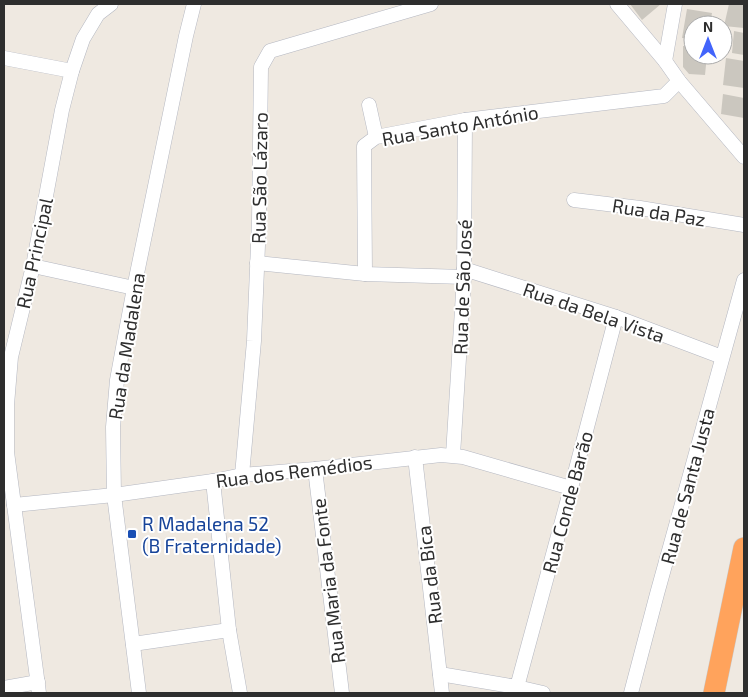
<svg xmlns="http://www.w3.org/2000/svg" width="748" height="697" font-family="'Exo 2',sans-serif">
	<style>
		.building { fill: #cbc7bf }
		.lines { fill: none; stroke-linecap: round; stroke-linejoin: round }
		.minor-casing { stroke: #b4b7c1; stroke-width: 15 }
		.highway-casing { stroke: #c9c9c9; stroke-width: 22 }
		.minor { stroke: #fff; stroke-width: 14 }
		.highway { stroke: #ffa35c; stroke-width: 21 }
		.transit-dot { fill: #1a4fb4; stroke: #fff; stroke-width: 2 }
		.labels { text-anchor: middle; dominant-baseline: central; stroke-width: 4; stroke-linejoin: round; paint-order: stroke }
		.street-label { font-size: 19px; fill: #2e2e2e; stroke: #fff }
		.transit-label { font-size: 19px; fill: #164399; stroke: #fff; text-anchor: start }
	</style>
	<rect width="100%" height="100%" fill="#efe9e1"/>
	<g class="building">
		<path d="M630,4H661L642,20Z"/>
		<path d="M729,4H744V28L724,26Z"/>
		<path d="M687,9L712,13L710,25H693V39L682,38Z"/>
		<path d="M734,31L744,33V55L732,53Z"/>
		<path d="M683,46L693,47V55H707L705,75L689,74L683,67Z"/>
		<path d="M726,58L744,61V88L723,85Z"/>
		<path d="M723,94L744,98V118L721,114Z"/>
	</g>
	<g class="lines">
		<defs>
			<g id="minor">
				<path d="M617,4L665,61L679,81L744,157"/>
				<path d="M4,58L72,71"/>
				<path d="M665,61L675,4"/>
				<path d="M369,105L376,137"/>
				<path d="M574,200L640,208L744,225"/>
				<path d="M257,263L365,274L464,277"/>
				<path d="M33,266L134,288"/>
				<path d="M464,269L616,317L722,357"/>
				<path d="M365,274L364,146L376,137L465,120L664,96L679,81"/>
				<path d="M453,455L464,277L465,120"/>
				<path d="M415,457L442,693"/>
				<path d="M315,469L342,693"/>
				<path d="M242,475L254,341L259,221L261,67L270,51L431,4"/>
				<path d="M213,481L229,630L240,693"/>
				<path d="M14,505L114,495L213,481L242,475L315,469L441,455L463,457L571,488"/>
				<path d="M133,644L229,630"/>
				<path d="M440,674L517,687L543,693"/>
				<path d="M517,687L571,488L616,317"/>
				<path d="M4,688L38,682"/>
				<path d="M39,693L7,452V405L11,357L33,266L62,110L72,71L83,39L98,14L111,4"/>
				<path d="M139,693L114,495L113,427L117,380L134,288L186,36L194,4"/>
				<path d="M631,693L657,594L744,280"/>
			</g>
			<path id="highway" d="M714,693L744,548"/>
		</defs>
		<use href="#minor" class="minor-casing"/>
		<use href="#highway" class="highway-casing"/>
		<use href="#minor" class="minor"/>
		<use href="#highway" class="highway"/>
	</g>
	<rect class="transit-dot" x="127" y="529" width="10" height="10" rx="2.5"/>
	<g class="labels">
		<g class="street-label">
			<text transform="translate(460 125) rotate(-10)">Rua Santo António</text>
			<text transform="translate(259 178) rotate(-89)">Rua São Lázaro</text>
			<text transform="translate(659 212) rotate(9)">Rua da Paz</text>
			<text transform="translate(34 253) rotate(-78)">Rua Principal</text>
			<text transform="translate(462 287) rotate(-88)">Rua de São José</text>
			<text transform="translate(594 312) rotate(19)">Rua da Bela Vista</text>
			<text transform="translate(126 346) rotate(-81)">Rua da Madalena</text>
			<text transform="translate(294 471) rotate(-7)">Rua dos Remédios</text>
			<text transform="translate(687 486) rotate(-75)">Rua de Santa Justa</text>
			<text transform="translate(567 502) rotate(-75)">Rua Conde Barão</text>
			<text transform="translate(429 575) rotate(-97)">Rua da Bica</text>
			<text transform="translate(328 581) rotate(-97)">Rua Maria da Fonte</text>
		</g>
		<g class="transit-label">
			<text x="142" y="523">R Madalena 52<tspan x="142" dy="22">(B Fraternidade)</tspan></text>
		</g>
	</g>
	<rect width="748" height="697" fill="none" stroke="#2e2e2e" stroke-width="10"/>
	<g transform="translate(708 40)"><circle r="24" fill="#ffffff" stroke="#ababab"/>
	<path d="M0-4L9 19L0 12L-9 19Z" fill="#4264fb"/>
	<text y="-8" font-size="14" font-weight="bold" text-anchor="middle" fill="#2e2e2e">N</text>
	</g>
</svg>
